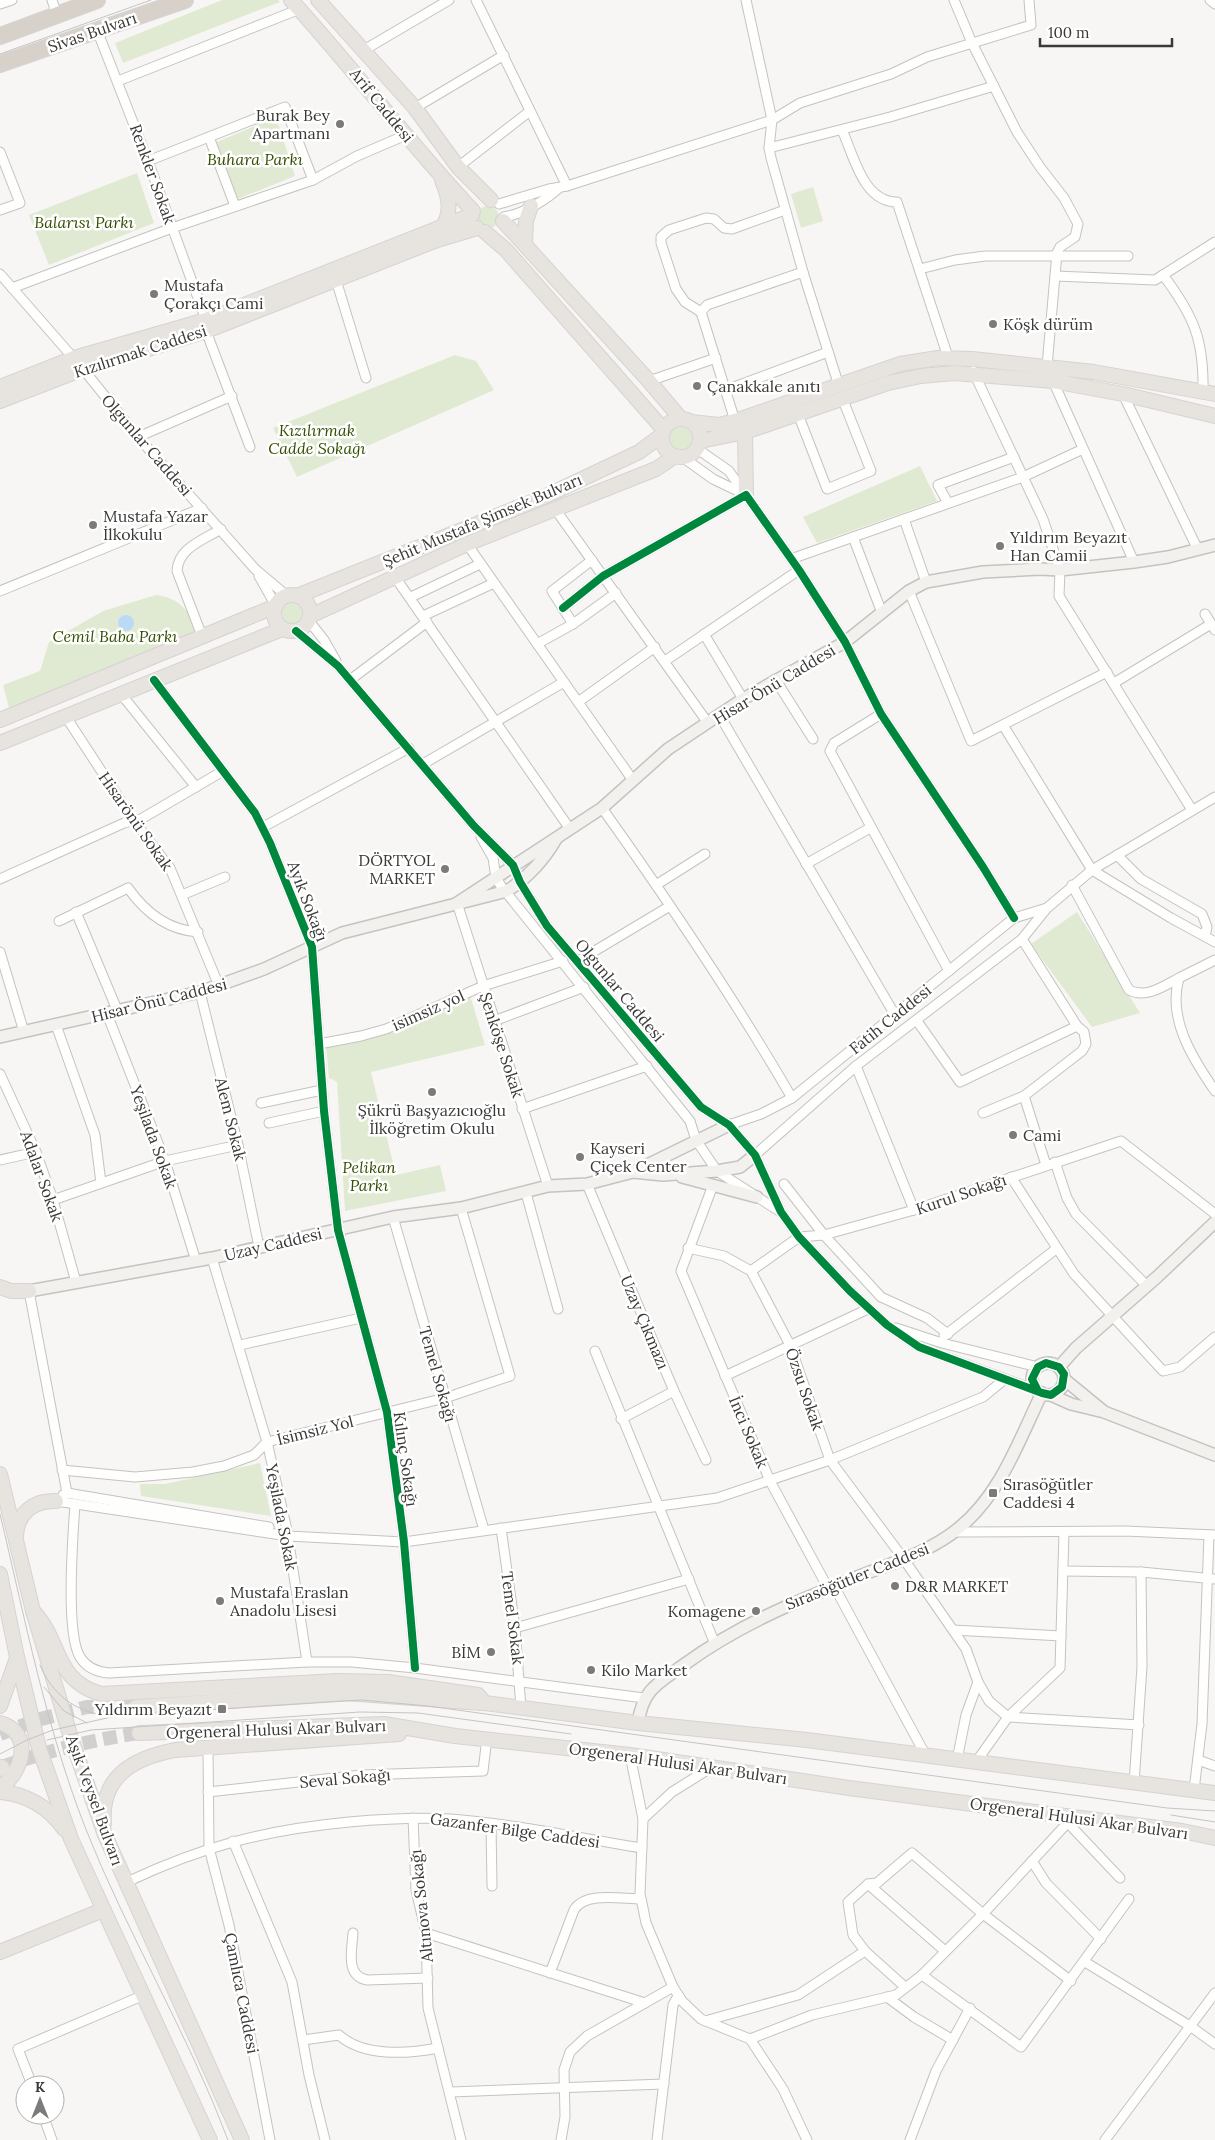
<svg xmlns="http://www.w3.org/2000/svg" width="1215" height="2140" font-family="Lora,serif">
	<style>
		.green { fill: #e0ead3 }
		.water { fill: #badaf5 }
		.lines { fill: none; stroke-linecap: round; stroke-linejoin: round }
		.primary-tunnel { stroke: #d2d0ce; stroke-width: 14; stroke-dasharray: 14 7; stroke-linecap: butt }
		.street-casing { stroke: #c5c3c1; stroke-width: 11 }
		.secondary-casing { stroke: #c5c3c1; stroke-width: 14 }
		.primary-casing { stroke: #d5d4d3; stroke-width: 16 }
		.highway-casing { stroke: #d5d4d3; stroke-width: 18 }
		.street { stroke: #fefefd; stroke-width: 9 }
		.secondary { stroke: #f2f1ee; stroke-width: 11 }
		.primary { stroke: #e7e3de; stroke-width: 14 }
		.highway { stroke: #d7d1c9; stroke-width: 15 }
		.tram { stroke: #c5c4c4; stroke-width: 1 }
		.cycleway-casing { stroke: #fff; stroke-width: 11 }
		.cycleway { stroke: #00873e; stroke-width: 8 }
		.poi-dot { fill: #7c7b79; stroke: #fff; stroke-width: 2 }
		.labels { text-anchor: middle; dominant-baseline: central; stroke-width: 5; stroke-linejoin: round; paint-order: stroke }
		.street-label { font-size: 16px; fill: #3a3937; stroke: #fff }
		.poi-label { font-size: 16px; fill: #3a3937; stroke: #fff; text-anchor: start }
		.park-label { font-size: 16px; font-style: italic; fill: #344f01; stroke: #fff }
	</style>
	<rect width="100%" height="100%" fill="#f8f6f4"/>
	<g class="green">
		<path d="M222,0H278L280,2L123,63L115,43Z"/>
		<path d="M276,117L295,176L235,200L217,142Z"/>
		<path d="M137,173L154,223L49,265L29,215Z"/>
		<path d="M813,187L823,221L801,228L791,194Z"/>
		<circle cx="488" cy="217" r="11"/>
		<path d="M455,355L476,361L494,390L297,477L273,428Z"/>
		<circle cx="681" cy="438" r="11"/>
		<path d="M920,466L937,501L817,543L803,517Z"/>
		<path d="M156,595C177,597 192,611 196,632L9,708L3,685L40,671L49,642L103,611Z"/>
		<circle cx="292" cy="613" r="10"/>
		<path d="M1077,912L1140,1013L1092,1027L1031,944Z"/>
		<path d="M470,995L485,1045L371,1072L396,1175L440,1165L446,1191L345,1211L337,1082L329,1078L326,1045L355,1040Z"/>
		<path d="M260,1463L271,1516L141,1496L140,1484H165Z"/>
	</g>
	<circle class="water" cx="126" cy="623" r="8"/>
	<g class="lines">
		<g class="primary-tunnel">
			<path d="M0,1734L37,1720L87,1707H136"/>
			<path d="M2,1767C47,1751 91,1740 139,1733"/>
		</g>
		<defs>
			<g id="street">
				<path d="M52,0L57,15"/>
				<path d="M476,0L567,186"/>
				<path d="M954,0L972,43L1017,132L1040,167L1064,198L1078,224L1075,237L1060,247L1057,253L1047,366"/>
				<path d="M1210,0L1215,4"/>
				<path d="M0,4L12,0"/>
				<path d="M97,30L148,161L206,320"/>
				<path d="M364,50L449,0"/>
				<path d="M118,81L300,9"/>
				<path d="M415,108L504,55"/>
				<path d="M842,130C854,156 863,202 897,202L948,357"/>
				<path d="M209,137L235,206"/>
				<path d="M769,148L890,117L994,86"/>
				<path d="M0,152L20,203L0,210"/>
				<path d="M148,161L285,107L313,180"/>
				<path d="M458,167L530,111"/>
				<path d="M499,204L549,189L567,186L772,120L746,0"/>
				<path d="M504,217C523,214 546,200 559,188"/>
				<path d="M920,269L955,260L985,256H1128"/>
				<path d="M0,274L83,369L138,437L255,569L287,596"/>
				<path d="M1163,275C1194,316 1204,340 1203,391"/>
				<path d="M1055,276L1155,280L1215,242"/>
				<path d="M336,280L366,378"/>
				<path d="M12,288L172,228L313,180L357,156L406,135"/>
				<path d="M701,312L685,302L676,289L661,243V237L669,230L706,218L714,219L724,228L732,229L785,210"/>
				<path d="M206,331L250,447"/>
				<path d="M973,371L1043,519L1060,570L1059,596L1192,810"/>
				<path d="M649,381L716,358"/>
				<path d="M1053,381L1134,562"/>
				<path d="M839,386L803,272L771,158L769,148L772,120L800,103L891,74L927,57L1031,25L1029,0"/>
				<path d="M726,390L828,352"/>
				<path d="M1123,394L1198,550"/>
				<path d="M798,414L827,489L871,471L843,400"/>
				<path d="M735,421L701,312L707,305L803,272"/>
				<path d="M138,437L232,396"/>
				<path d="M696,448L729,471L744,493"/>
				<path d="M681,456L713,479L746,495"/>
				<path d="M948,503L938,485L1014,457"/>
				<path d="M555,509L708,723"/>
				<path d="M904,519L926,582"/>
				<path d="M853,537L882,613"/>
				<path d="M467,544L632,779"/>
				<path d="M791,559L1023,477L1083,449"/>
				<path d="M259,576L276,606"/>
				<path d="M395,577L570,829"/>
				<path d="M0,591L202,508"/>
				<path d="M909,591L971,741L1107,672"/>
				<path d="M411,597L480,564"/>
				<path d="M563,608L603,576L746,495L799,570L845,642L881,714L983,867L1014,918"/>
				<path d="M1205,614L1215,630"/>
				<path d="M423,616L494,583"/>
				<path d="M309,621L324,640L336,661"/>
				<path d="M573,624L552,591L592,560"/>
				<path d="M296,631L338,666L474,826L513,865L520,882L547,926L701,1107L729,1125L755,1155L781,1212L799,1237L850,1291L887,1325L919,1347L1038,1391"/>
				<path d="M704,634L743,699"/>
				<path d="M202,636L177,571C178,548 203,540 221,529"/>
				<path d="M537,644L573,624L616,593"/>
				<path d="M665,661L799,570"/>
				<path d="M775,679L813,739"/>
				<path d="M154,680L255,813L270,843L312,947L324,1111L338,1230L387,1412L404,1542L415,1668"/>
				<path d="M350,680L427,622"/>
				<path d="M1114,683L1211,624"/>
				<path d="M121,694L196,787"/>
				<path d="M578,702L655,647"/>
				<path d="M881,714L834,743L830,751L949,971"/>
				<path d="M720,716L895,1015"/>
				<path d="M66,717L134,821L170,868L219,986"/>
				<path d="M1003,725L1092,870L1171,918L1215,942"/>
				<path d="M423,764L564,682"/>
				<path d="M602,808C669,902 734,998 792,1098"/>
				<path d="M263,827L409,748"/>
				<path d="M481,837L493,858L496,878L501,886L690,1121L696,1140L717,1171L779,1211"/>
				<path d="M1117,855L1141,879L1202,914L1207,927L1205,936"/>
				<path d="M806,864L870,828"/>
				<path d="M0,879L124,823L141,819L223,771"/>
				<path d="M656,885L705,854"/>
				<path d="M1072,885L1129,990C1146,999 1164,986 1179,978"/>
				<path d="M182,895L225,877"/>
				<path d="M457,903L548,1186"/>
				<path d="M76,912L118,1012"/>
				<path d="M59,921L128,888C145,912 167,930 198,932"/>
				<path d="M0,952L24,1032"/>
				<path d="M1215,960L1179,978C1167,1019 1193,1059 1215,1091"/>
				<path d="M578,961L670,906"/>
				<path d="M200,992L238,1145L259,1247"/>
				<path d="M107,1014L165,1161L196,1261"/>
				<path d="M494,1021L584,987"/>
				<path d="M917,1021L960,1082L1077,1026"/>
				<path d="M56,1025L95,1135L101,1183"/>
				<path d="M319,1044L361,1036L386,1029L483,986L563,961"/>
				<path d="M856,1066L914,1210"/>
				<path d="M0,1074L36,1152L53,1200L76,1282"/>
				<path d="M1024,1096L1046,1165"/>
				<path d="M261,1103L322,1090"/>
				<path d="M522,1109L647,1066"/>
				<path d="M983,1113L1024,1096L1082,1051L1086,1044L1084,1032L1077,1026L1022,939"/>
				<path d="M269,1123L324,1111"/>
				<path d="M729,1125L761,1114L792,1098L1014,918L1047,908"/>
				<path d="M755,1155L856,1066L1022,939L1047,908L1092,870L1215,797"/>
				<path d="M0,1160L36,1152"/>
				<path d="M1055,1162L1067,1198L1076,1214L1147,1286"/>
				<path d="M1011,1177L1074,1274L1163,1371L1180,1367L1215,1337"/>
				<path d="M587,1184L674,1391L706,1460"/>
				<path d="M784,1184L824,1235L881,1297L927,1318L948,1334"/>
				<path d="M713,1185L681,1271L770,1481L828,1588"/>
				<path d="M526,1193L558,1309"/>
				<path d="M53,1200L165,1161L238,1145"/>
				<path d="M393,1217L484,1530"/>
				<path d="M688,1248L724,1256L751,1271L790,1345L830,1460L903,1558L966,1649L978,1682L989,1701L1008,1717L1139,1725"/>
				<path d="M212,1258L267,1442L287,1530L307,1662"/>
				<path d="M751,1271L799,1237L824,1235L914,1210L1121,1141L1215,1214"/>
				<path d="M29,1291L67,1493L63,1495"/>
				<path d="M896,1328L942,1343L1038,1367"/>
				<path d="M944,1336L1056,1249"/>
				<path d="M240,1345L361,1318"/>
				<path d="M595,1351L715,1644"/>
				<path d="M725,1376L868,1309"/>
				<path d="M621,1419L674,1391"/>
				<path d="M62,1470L135,1477L193,1472L224,1466L254,1455L267,1442L445,1398L510,1376L461,1208"/>
				<path d="M67,1493L269,1527"/>
				<path d="M56,1501L288,1536L404,1542L717,1498L830,1460L983,1397L1005,1379"/>
				<path d="M75,1504C73,1534 65,1633 80,1657C86,1667 97,1672 109,1673L307,1662H352L415,1668L644,1698"/>
				<path d="M501,1528L515,1628L521,1708"/>
				<path d="M954,1532L1125,1531L1215,1535"/>
				<path d="M1063,1571L1141,1572L1215,1579"/>
				<path d="M834,1586L926,1756"/>
				<path d="M515,1628L689,1579"/>
				<path d="M953,1630L1061,1636"/>
				<path d="M208,1748L209,1848L229,1925L270,2140"/>
				<path d="M630,1755L643,1819L640,1894L643,1908L646,1923L673,1987L682,2001L701,2019L750,2039L783,2089L807,2140"/>
				<path d="M957,1760L966,1715L978,1682"/>
				<path d="M1198,1760L1215,1766"/>
				<path d="M976,1762L1008,1717L1060,1668L1064,1532"/>
				<path d="M1134,1783L1142,1667L1141,1572"/>
				<path d="M1194,1790L1202,1724L1209,1535"/>
				<path d="M208,1792L361,1775L483,1771L487,1738"/>
				<path d="M413,1818L416,1890L426,1933L428,2008L461,2140"/>
				<path d="M643,1819L672,1792L712,1767"/>
				<path d="M1068,1823L1120,1878"/>
				<path d="M491,1824L492,1886"/>
				<path d="M233,1841L292,1982L309,2075L325,2140"/>
				<path d="M1032,1861L1046,1883L1101,1939"/>
				<path d="M127,1882C203,1846 265,1830 349,1822C383,1819 416,1817 451,1819C515,1824 579,1838 642,1848"/>
				<path d="M868,1884L945,1951"/>
				<path d="M353,1933C352,1950 345,1976 367,1980L428,1978"/>
				<path d="M426,1933L645,2003"/>
				<path d="M865,1951L853,1935L848,1902L868,1884L877,1883L912,1853L983,1914L1071,1981"/>
				<path d="M1085,1962L1190,2026L1215,2044"/>
				<path d="M550,1973L574,1910C585,1891 622,1899 641,1899"/>
				<path d="M922,1975L1021,2047L1129,1899"/>
				<path d="M887,1997L914,2017L953,2040"/>
				<path d="M705,2021L798,1995L865,1951L905,1987"/>
				<path d="M750,2039L812,2015L896,1995L922,1975L983,1914L1073,1817"/>
				<path d="M303,2040L339,2035C363,2057 408,2054 438,2048"/>
				<path d="M32,2085L18,2049L144,1995"/>
				<path d="M451,2092L664,2084"/>
				<path d="M43,2115L52,2140"/>
				<path d="M561,2140L565,2117L564,2070L570,2052L587,2036L673,1987"/>
				<path d="M657,2140L673,2005L678,1996"/>
				<path d="M910,2140L936,2071L970,2008"/>
				<path d="M1105,2140L1215,1993"/>
			</g>
			<g id="secondary">
				<path d="M457,903L602,808L668,749L743,699L845,642L909,591L926,582L983,572L1040,569L1060,570L1134,562L1168,557L1215,545"/>
				<path d="M0,1037L200,992L264,969L342,933L507,891C527,878 544,860 556,839"/>
				<path d="M729,1125L633,1172L663,1175L717,1171L740,1167L755,1155"/>
				<path d="M682,1177L757,1197"/>
				<path d="M29,1291L212,1258L393,1217L461,1208L548,1186L587,1184L633,1172"/>
				<circle cx="1048" cy="1379" r="16"/>
				<path d="M1059,1367L1076,1348L1157,1277L1215,1222"/>
				<path d="M1064,1379L1103,1411"/>
				<path d="M1051,1395L1071,1404L1104,1412L1215,1455"/>
				<path d="M638,1723C643,1688 659,1683 685,1664C738,1625 797,1601 857,1577C892,1563 930,1552 959,1528C1001,1494 1019,1440 1042,1393"/>
			</g>
			<g id="primary">
				<path d="M291,0C354,69 409,143 473,211"/>
				<path d="M318,0L415,108L458,167L491,200"/>
				<path d="M503,221L649,381L681,419"/>
				<path d="M440,229C453,216 449,196 442,180"/>
				<path d="M485,232L506,250L664,430"/>
				<path d="M525,244L526,221L531,206"/>
				<path d="M0,387L74,358L206,320L472,215"/>
				<path d="M0,401L83,369L206,331L437,240L477,228"/>
				<circle cx="681" cy="438" r="19"/>
				<path d="M691,422L719,425L735,421L900,364L938,358L972,359L1094,372L1215,394"/>
				<path d="M745,432L746,495"/>
				<path d="M700,441L745,432L888,383L921,376L954,373L1053,381L1123,394L1215,416"/>
				<circle cx="292" cy="613" r="18"/>
				<path d="M297,596L544,497L639,452L662,435"/>
				<path d="M310,616L467,544L656,469L675,456"/>
				<path d="M0,720L276,606"/>
				<path d="M0,743L282,629"/>
				<path d="M0,1287L11,1291H29"/>
				<path d="M0,1474L33,1611L71,1738L105,1835L242,2140"/>
				<path d="M16,1536C17,1513 34,1500 56,1501"/>
				<path d="M0,1574L17,1657L39,1748L71,1839L210,2140"/>
				<path d="M33,1611C62,1641 53,1680 101,1694L337,1681L388,1682L478,1695L485,1703L638,1723L807,1740L1215,1793"/>
				<path d="M0,1706L17,1658"/>
				<path d="M136,1707L345,1693L482,1703"/>
				<path d="M0,1723C34,1733 23,1772 0,1788"/>
				<path d="M139,1733L384,1724L455,1736L630,1755L849,1788L1182,1831L1215,1838"/>
				<path d="M0,1769L2,1767"/>
				<path d="M0,1792C26,1794 49,1807 64,1829"/>
				<path d="M104,1824C100,1776 134,1758 175,1750L399,1734"/>
				<path d="M0,1952L103,1910"/>
			</g>
			<g id="highway">
				<path d="M0,36L97,0"/>
				<path d="M0,64L185,0"/>
			</g>
		</defs>
		<use href="#street" class="street-casing"/>
		<use href="#secondary" class="secondary-casing"/>
		<use href="#primary" class="primary-casing"/>
		<use href="#highway" class="highway-casing"/>
		<use href="#street" class="street"/>
		<use href="#secondary" class="secondary"/>
		<use href="#primary" class="primary"/>
		<use href="#highway" class="highway"/>
		<g class="tram">
			<path d="M0,54L151,0"/>
			<path d="M0,1514C25,1619 46,1727 85,1827C127,1934 188,2033 228,2140"/>
			<path d="M40,1665C51,1693 76,1713 106,1715"/>
			<path d="M44,1687L64,1711L87,1723"/>
			<path d="M47,1740L91,1730L360,1712L418,1713L571,1734"/>
			<path d="M0,1754L27,1740L53,1730L116,1716L361,1700L428,1706L1167,1808L1215,1811"/>
			<path d="M1171,1815L1215,1822"/>
		</g>
		<defs>
			<g id="cycleway">
				<path d="M563,608L603,576L746,495L799,570L845,642L881,714L983,867L1014,918"/>
				<path d="M296,631L338,666L474,826L513,865L520,882L547,926L701,1107L729,1125L755,1155L781,1212L799,1237L850,1291L887,1325L919,1347L1042,1393L1051,1395L1062,1387L1064,1374L1059,1367L1046,1363L1038,1367L1032,1379L1038,1391"/>
				<path d="M154,680L255,813L270,843L312,947L324,1111L338,1230L387,1412L404,1542L415,1668"/>
			</g>
		</defs>
		<use href="#cycleway" class="cycleway-casing"/>
		<use href="#cycleway" class="cycleway"/>
	</g>
	<g class="poi-dot">
		<circle cx="340" cy="124" r="5"/>
		<circle cx="154" cy="294" r="5"/>
		<circle cx="993" cy="324" r="5"/>
		<circle cx="697" cy="386" r="5"/>
		<circle cx="93" cy="525" r="5"/>
		<circle cx="1000" cy="546" r="5"/>
		<circle cx="445" cy="869" r="5"/>
		<circle cx="432" cy="1092" r="5"/>
		<circle cx="1013" cy="1135" r="5"/>
		<circle cx="580" cy="1157" r="5"/>
		<rect x="988" y="1488" width="10" height="10" rx="2.5"/>
		<circle cx="895" cy="1586" r="5"/>
		<circle cx="220" cy="1601" r="5"/>
		<circle cx="756" cy="1611" r="5"/>
		<circle cx="491" cy="1652" r="5"/>
		<circle cx="591" cy="1670" r="5"/>
		<rect x="217" y="1704" width="10" height="10" rx="2.5"/>
	</g>
	<g class="labels">
		<g class="street-label">
			<text transform="translate(92 32) rotate(-19)">Sivas Bulvarı</text>
			<text transform="translate(382 105) rotate(51)">Arif Caddesi</text>
			<text transform="translate(153 174) rotate(70)">Renkler Sokak</text>
			<text transform="translate(140 351) rotate(-18)">Kızılırmak Caddesi</text>
			<text transform="translate(147 445) rotate(49)">Olgunlar Caddesi</text>
			<text transform="translate(482 520) rotate(-23)">Şehit Mustafa Şimsek Bulvarı</text>
			<text transform="translate(774 684) rotate(-31)">Hisar Önü Caddesi</text>
			<text transform="translate(136 821) rotate(55)">Hisarönü Sokak</text>
			<text transform="translate(308 901) rotate(69)">Ayık Sokağı</text>
			<text transform="translate(620 990) rotate(50)">Olgunlar Caddesi</text>
			<text transform="translate(159 1000) rotate(-14)">Hisar Önü Caddesi</text>
			<text transform="translate(428 1010) rotate(-24)">isimsiz yol</text>
			<text transform="translate(890 1019) rotate(-39)">Fatih Caddesi</text>
			<text transform="translate(502 1045) rotate(72)">Şenköşe Sokak</text>
			<text transform="translate(231 1119) rotate(76)">Alem Sokak</text>
			<text transform="translate(154 1137) rotate(70)">Yeşilada Sokak</text>
			<text transform="translate(42 1176) rotate(70)">Adalar Sokak</text>
			<text transform="translate(961 1194) rotate(-19)">Kurul Sokağı</text>
			<text transform="translate(273 1244) rotate(-13)">Uzay Caddesi</text>
			<text transform="translate(645 1322) rotate(67)">Uzay Çıkmazı</text>
			<text transform="translate(438 1374) rotate(74)">Temel Sokağı</text>
			<text transform="translate(805 1389) rotate(71)">Özsu Sokak</text>
			<text transform="translate(315 1430) rotate(-14)">İsimsiz Yol</text>
			<text transform="translate(749 1432) rotate(67)">İnci Sokak</text>
			<text transform="translate(406 1459) rotate(82)">Kılınç Sokağı</text>
			<text transform="translate(282 1517) rotate(79)">Yeşilada Sokak</text>
			<text transform="translate(857 1576) rotate(-22)">Sırasöğütler Caddesi</text>
			<text transform="translate(513 1618) rotate(83)">Temel Sokak</text>
			<text transform="translate(276 1729) rotate(-2)">Orgeneral Hulusi Akar Bulvarı</text>
			<text transform="translate(678 1763) rotate(8)">Orgeneral Hulusi Akar Bulvarı</text>
			<text transform="translate(345 1778) rotate(-5)">Seval Sokağı</text>
			<text transform="translate(95 1800) rotate(70)">Aşık Veysel Bulvarı</text>
			<text transform="translate(1079 1818) rotate(8)">Orgeneral Hulusi Akar Bulvarı</text>
			<text transform="translate(515 1830) rotate(8)">Gazanfer Bilge Caddesi</text>
			<text transform="translate(421 1906) rotate(-96)">Altınova Sokağı</text>
			<text transform="translate(242 1993) rotate(79)">Çamlıca Caddesi</text>
		</g>
		<g class="poi-label">
			<text x="330" y="115" text-anchor="end">Burak Bey<tspan x="330" dy="18">Apartmanı</tspan></text>
			<text x="164" y="285">Mustafa<tspan x="164" dy="18">Çorakçı Cami</tspan></text>
			<text x="1003" y="324">Köşk dürüm</text>
			<text x="707" y="386">Çanakkale anıtı</text>
			<text x="103" y="516">Mustafa Yazar<tspan x="103" dy="18">İlkokulu</tspan></text>
			<text x="1010" y="537">Yıldırım Beyazıt<tspan x="1010" dy="18">Han Camii</tspan></text>
			<text x="435" y="860" text-anchor="end">DÖRTYOL<tspan x="435" dy="18">MARKET</tspan></text>
			<text x="432" y="1110" text-anchor="middle">Şükrü Başyazıcıoğlu<tspan x="432" dy="18">İlköğretim Okulu</tspan></text>
			<text x="1023" y="1135">Cami</text>
			<text x="590" y="1148">Kayseri<tspan x="590" dy="18">Çiçek Center</tspan></text>
			<text x="1003" y="1484">Sırasöğütler<tspan x="1003" dy="18">Caddesi 4</tspan></text>
			<text x="905" y="1586">D&amp;R MARKET</text>
			<text x="230" y="1592">Mustafa Eraslan<tspan x="230" dy="18">Anadolu Lisesi</tspan></text>
			<text x="746" y="1611" text-anchor="end">Komagene</text>
			<text x="481" y="1652" text-anchor="end">BİM</text>
			<text x="601" y="1670">Kilo Market</text>
			<text x="212" y="1709" text-anchor="end">Yıldırım Beyazıt</text>
		</g>
		<g class="park-label">
			<text x="255" y="159">Buhara Parkı</text>
			<text x="84" y="222">Balarısı Parkı</text>
			<text x="317" y="430">Kızılırmak<tspan x="317" dy="18">Cadde Sokağı</tspan></text>
			<text x="115" y="636">Cemil Baba Parkı</text>
			<text x="369" y="1167">Pelikan<tspan x="369" dy="18">Parkı</tspan></text>
		</g>
	</g>
	<g transform="translate(40 2100)"><circle r="24" fill="#ffffff" stroke="#b0b0af"/>
	<path d="M0-4L9 19L0 12L-9 19Z" fill="#7c7b79"/>
	<text y="-8" font-size="14" font-weight="bold" text-anchor="middle" fill="#3a3937">K</text>
	</g>
	<path d="M1040 38v8h132v-8" fill="none" stroke="#3a3937" stroke-width="2.5"/>
	<text x="1048" y="38" font-size="15" fill="#3a3937" stroke="#ffffff" stroke-width="4" paint-order="stroke">100 m</text>
</svg>
